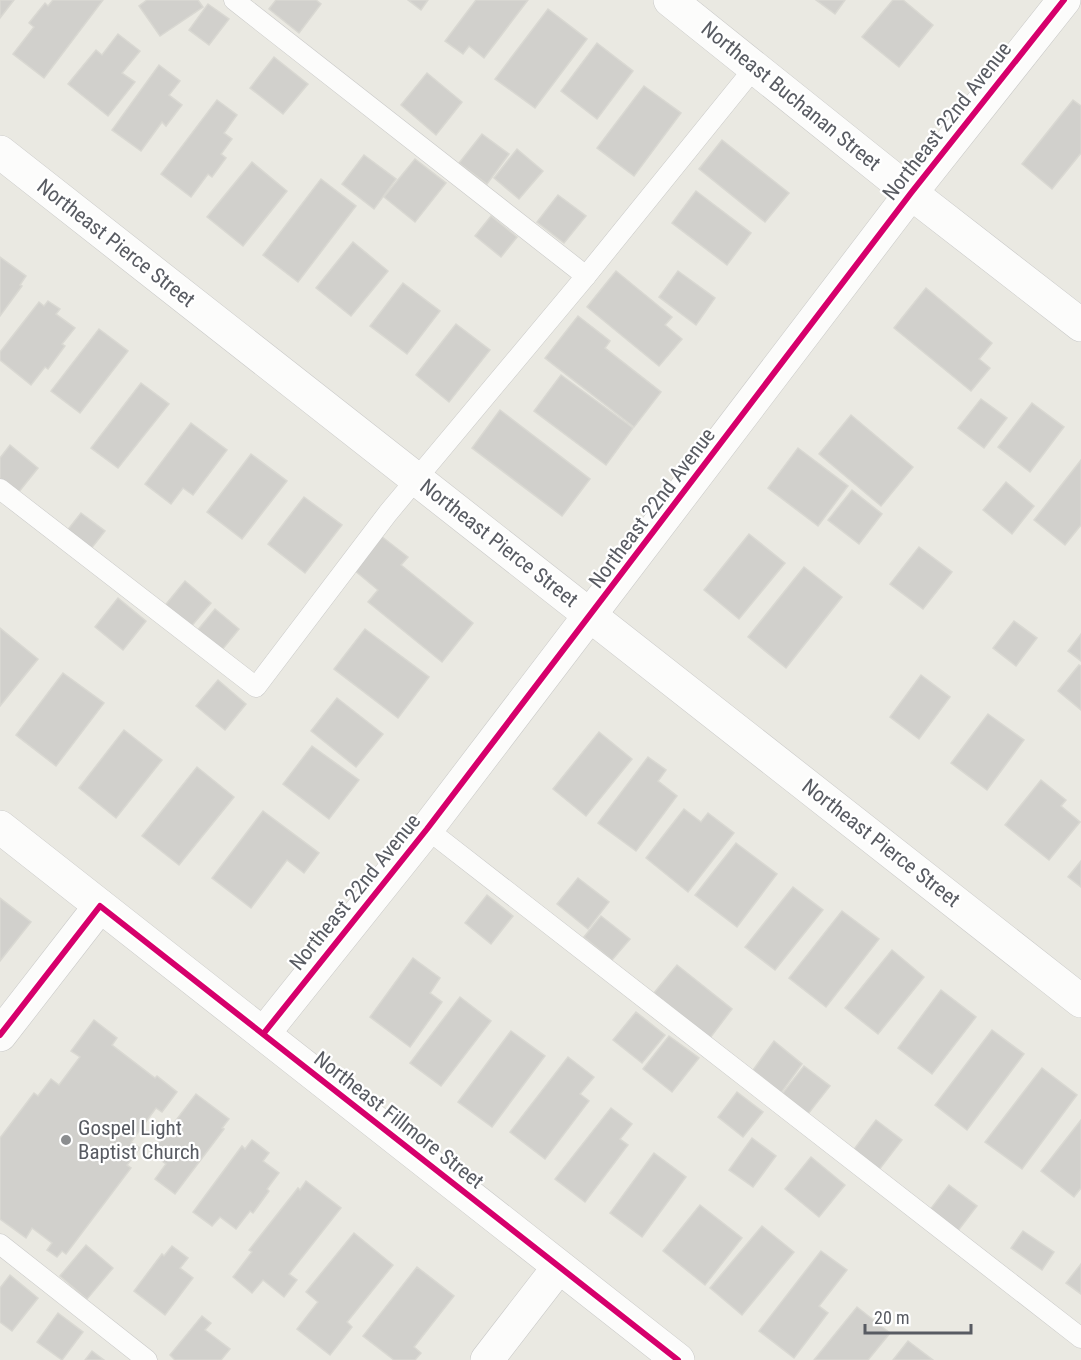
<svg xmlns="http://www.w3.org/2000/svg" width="1081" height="1360" font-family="'Roboto Condensed',sans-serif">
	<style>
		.building { fill: #d1d0cc; stroke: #d9d8d2; stroke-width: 1.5 }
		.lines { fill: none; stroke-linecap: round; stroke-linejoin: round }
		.lane-casing { stroke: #c8c8c7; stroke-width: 21 }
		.street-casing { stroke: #c8c8c7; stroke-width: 34 }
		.lane { stroke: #fcfcfb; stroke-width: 20 }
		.street { stroke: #fcfcfb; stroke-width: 33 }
		.cycleway-casing { stroke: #fff; stroke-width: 10 }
		.cycleway { stroke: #d6006c; stroke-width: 6 }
		.poi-dot { fill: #8b8d8f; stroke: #fff; stroke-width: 2 }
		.labels { text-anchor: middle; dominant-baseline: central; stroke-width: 4.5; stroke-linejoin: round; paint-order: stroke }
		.street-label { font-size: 21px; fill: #585b62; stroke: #fff }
		.poi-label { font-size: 21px; fill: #585b62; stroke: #fff; text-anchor: start }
	</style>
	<rect width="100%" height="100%" fill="#eae9e2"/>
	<g class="building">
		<path d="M0,0H14L0,18Z"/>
		<path d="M53,0H103L44,78L13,54L34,27L29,23L45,3L48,6Z"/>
		<path d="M147,0H198L203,7L160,36L139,6Z"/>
		<path d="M276,0H316L321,4L299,33L269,9Z"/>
		<path d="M408,0H428L421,10Z"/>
		<path d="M476,0H528L484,58L469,46L463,54L445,41Z"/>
		<path d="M816,0H845L835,14Z"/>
		<path d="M893,0H903L933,25L899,67L862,37Z"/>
		<path d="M208,4L229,19L209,45L189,30Z"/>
		<path d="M548,9L587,39L535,108L495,79Z"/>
		<path d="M118,34L140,51L122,73L135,82L108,116L68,84L96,50L102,55Z"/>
		<path d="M597,43L633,71L597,119L561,91Z"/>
		<path d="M274,57L308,84L283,114L250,88Z"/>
		<path d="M159,65L180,81L169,95L182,105L166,126L162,122L141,151L112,130Z"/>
		<path d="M427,73L462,102L436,135L401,105Z"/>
		<path d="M644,86L681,113L634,176L597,148Z"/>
		<path d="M217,100L237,115L224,133L232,139L221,154L226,158L212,177L208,174L191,197L161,174Z"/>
		<path d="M1073,100L1081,106V153L1052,189L1022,164Z"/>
		<path d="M482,134L509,154L487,184L459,163Z"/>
		<path d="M722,140L789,193L765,222L699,169Z"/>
		<path d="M517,149L543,171L519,199L494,178Z"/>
		<path d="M364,155L396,179L374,209L342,184Z"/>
		<path d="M415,159L446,183L415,222L384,197Z"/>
		<path d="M252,162L287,191L243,246L207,217Z"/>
		<path d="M321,179L356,206L298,282L263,255Z"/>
		<path d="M696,191L751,233L727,265L672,223Z"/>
		<path d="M558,195L586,216L564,243L537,222Z"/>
		<path d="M491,216L517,237L501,257L475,236Z"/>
		<path d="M353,242L388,271L351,316L316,288Z"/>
		<path d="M0,257L26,276L20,285L22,286L0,316Z"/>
		<path d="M616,271L672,317L665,325L682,339L659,366L587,307Z"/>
		<path d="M678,271L715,298L696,325L659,297Z"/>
		<path d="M403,283L440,311L407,354L370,326Z"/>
		<path d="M926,288L992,343L979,359L990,368L971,391L894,328Z"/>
		<path d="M48,301L60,309L56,314L75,328L62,344L65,346L48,369L45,367L31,385L0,360V352L39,302L44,306Z"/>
		<path d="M578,316L610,341L605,348L661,392L634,427L545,358Z"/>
		<path d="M456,324L490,350L449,402L416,375Z"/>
		<path d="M99,329L128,351L80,413L51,391Z"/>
		<path d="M561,375L633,428L606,465L534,411Z"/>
		<path d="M141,383L169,404L118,468L91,448Z"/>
		<path d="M981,399L1007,418L984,448L958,428Z"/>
		<path d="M1032,403L1064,427L1030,472L998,447Z"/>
		<path d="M500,410L590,479L562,516L472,448Z"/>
		<path d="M851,415L913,467L881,506L819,454Z"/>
		<path d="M191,423L227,450L193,495L183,488L171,504L145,484Z"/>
		<path d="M10,445L38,468L18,493L0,478V458Z"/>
		<path d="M798,448L848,486L818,526L768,488Z"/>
		<path d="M251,454L287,481L242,539L207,512Z"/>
		<path d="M1081,460V525L1065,545L1034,520Z"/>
		<path d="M1006,482L1034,506L1012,534L983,510Z"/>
		<path d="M852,490L882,514L859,544L828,520Z"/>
		<path d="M304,497L342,525L305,573L268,544Z"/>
		<path d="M81,513L105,531L90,550L66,532Z"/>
		<path d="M749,534L785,563L739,619L704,590Z"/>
		<path d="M381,536L408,557L401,565L473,623L442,662L368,602L378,590L354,570Z"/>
		<path d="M919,547L952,572L923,609L890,584Z"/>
		<path d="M804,567L842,597L786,668L748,637Z"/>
		<path d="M185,581L211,603L189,629L163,608Z"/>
		<path d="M118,598L146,621L123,650L95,627Z"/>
		<path d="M215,609L239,629L221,651L197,631Z"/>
		<path d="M1014,621L1037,638L1016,666L993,648Z"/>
		<path d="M0,628L38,659L0,706Z"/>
		<path d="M365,629L429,677L398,718L334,669Z"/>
		<path d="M1081,634V661L1068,651Z"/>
		<path d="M1079,665L1081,666V710L1058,691Z"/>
		<path d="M63,673L104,703L56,766L16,735Z"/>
		<path d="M921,675L950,697L919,739L890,717Z"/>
		<path d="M218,680L246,704L225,730L196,706Z"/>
		<path d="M337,698L383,734L356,767L311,731Z"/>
		<path d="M988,714L1024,740L987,790L951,763Z"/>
		<path d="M124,730L162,760L116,818L79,788Z"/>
		<path d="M599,732L632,759L586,816L553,789Z"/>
		<path d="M312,746L359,780L329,819L283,784Z"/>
		<path d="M648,757L666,770L658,781L677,796L636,851L598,823Z"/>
		<path d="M197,767L234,797L179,865L142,836Z"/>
		<path d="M1041,780L1066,800L1061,806L1080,822L1049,860L1005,825Z"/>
		<path d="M684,809L701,822L708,813L734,833L688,892L646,858Z"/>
		<path d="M263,811L319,853L304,873L287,860L251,908L212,878Z"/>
		<path d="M736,843L777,874L737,927L695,895Z"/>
		<path d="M1081,861V887L1068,877Z"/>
		<path d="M578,878L609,902L588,929L557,904Z"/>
		<path d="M793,887L823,910L775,970L745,947Z"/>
		<path d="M487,895L513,916L491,944L465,923Z"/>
		<path d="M0,898L31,922L0,961Z"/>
		<path d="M842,911L879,939L826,1007L789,978Z"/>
		<path d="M601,916L630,939L612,960L584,937Z"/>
		<path d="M892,950L924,977L878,1034L845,1008Z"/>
		<path d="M413,958L440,978L430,993L442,1002L410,1047L370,1017Z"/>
		<path d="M677,965L732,1009L710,1038L654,993Z"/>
		<path d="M941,990L976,1017L932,1074L898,1048Z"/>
		<path d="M460,997L491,1021L441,1086L410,1063Z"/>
		<path d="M636,1012L665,1035L642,1063L613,1040Z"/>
		<path d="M94,1020L117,1038L112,1045L155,1078L157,1076L177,1092L162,1112L156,1108L131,1142L140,1148L127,1165L131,1168L66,1254L62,1251L57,1257L47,1250L52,1243L32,1228L26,1238L0,1219V1138L34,1093L38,1096L51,1079L59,1085L80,1057L71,1051Z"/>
		<path d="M992,1030L1024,1054L967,1130L935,1105Z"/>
		<path d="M511,1031L545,1056L492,1127L458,1102Z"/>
		<path d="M669,1036L699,1058L672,1092L643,1069Z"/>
		<path d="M774,1041L802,1064L781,1093L753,1070Z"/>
		<path d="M568,1057L594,1077L580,1094L589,1101L545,1159L510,1132Z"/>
		<path d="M804,1066L830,1086L808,1114L782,1094Z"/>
		<path d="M1042,1068L1077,1095L1022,1169L985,1142Z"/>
		<path d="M737,1092L763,1112L743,1137L718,1117Z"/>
		<path d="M196,1094L229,1119L222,1128L224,1129L175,1194L155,1179L166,1164L151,1153Z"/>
		<path d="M611,1108L632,1124L620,1139L628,1145L585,1202L555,1179Z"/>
		<path d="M876,1120L902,1140L878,1171L852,1152Z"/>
		<path d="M1081,1120V1188L1074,1197L1041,1171Z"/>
		<path d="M752,1138L776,1156L753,1187L729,1170Z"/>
		<path d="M252,1140L269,1153L263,1161L279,1173L267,1189L269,1191L253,1213L250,1211L236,1229L220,1217L212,1226L193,1212L242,1146L245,1149Z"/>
		<path d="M654,1153L686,1177L642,1237L610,1213Z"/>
		<path d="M811,1157L845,1185L819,1217L785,1189Z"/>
		<path d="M306,1181L341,1208L289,1274L297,1280L284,1297L263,1280L252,1293L233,1277L252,1252L249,1250L298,1188L300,1190Z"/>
		<path d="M949,1185L977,1206L957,1232L929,1211Z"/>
		<path d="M700,1205L742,1238L705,1285L663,1251Z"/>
		<path d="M762,1226L794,1252L742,1315L710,1288Z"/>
		<path d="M1023,1231L1054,1252L1042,1270L1011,1248Z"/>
		<path d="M354,1233L393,1265L347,1322L352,1327L330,1355L297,1329L318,1302L306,1292Z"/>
		<path d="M86,1245L113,1268L87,1299L60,1276Z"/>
		<path d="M172,1246L188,1258L180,1268L193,1278L165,1315L134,1291L162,1254L164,1256Z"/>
		<path d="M821,1251L847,1270L819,1306L828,1313L794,1358L759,1331Z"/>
		<path d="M1081,1264V1294L1066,1283Z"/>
		<path d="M417,1267L454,1296L414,1347L421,1353L415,1360H394L363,1336Z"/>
		<path d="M10,1275L38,1298L12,1331L0,1322V1288Z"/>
		<path d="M857,1307L890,1333L868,1360H814Z"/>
		<path d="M58,1313L83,1332L62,1360L37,1342Z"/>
		<path d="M202,1316L211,1323L205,1330L230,1349L221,1360H175L170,1355Z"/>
		<path d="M908,1341L933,1360H893Z"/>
		<path d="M92,1351L104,1360H85Z"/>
	</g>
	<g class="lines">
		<defs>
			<g id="lane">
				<path d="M234,0L586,276"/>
				<path d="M0,489L256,687L388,513L586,276L755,67"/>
				<path d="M427,829L1081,1338"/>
				<path d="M0,1244L147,1360"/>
			</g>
			<g id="street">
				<path d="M670,0L911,193L1081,325"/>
				<path d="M0,152L1081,1001"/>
				<path d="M0,827L678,1360"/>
				<path d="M264,1033L427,829L911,193L1064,0"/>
				<path d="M0,1035L100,906"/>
				<path d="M487,1360L558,1268"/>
			</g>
		</defs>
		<use href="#lane" class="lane-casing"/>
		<use href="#street" class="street-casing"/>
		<use href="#lane" class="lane"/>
		<use href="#street" class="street"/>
		<defs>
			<g id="cycleway">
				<path d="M264,1033L427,829L911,193L1064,0"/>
				<path d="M0,1035L100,906L678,1360"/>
			</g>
		</defs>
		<use href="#cycleway" class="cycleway-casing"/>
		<use href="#cycleway" class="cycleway"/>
	</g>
	<circle class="poi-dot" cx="66" cy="1140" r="6"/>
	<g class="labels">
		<g class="street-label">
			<text transform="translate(791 96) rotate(39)">Northeast Buchanan Street</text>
			<text transform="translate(947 121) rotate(-52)">Northeast 22nd Avenue</text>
			<text transform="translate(116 243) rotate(38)">Northeast Pierce Street</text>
			<text transform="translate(652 508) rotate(-53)">Northeast 22nd Avenue</text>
			<text transform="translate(499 543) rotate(38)">Northeast Pierce Street</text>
			<text transform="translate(881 843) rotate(38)">Northeast Pierce Street</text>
			<text transform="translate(355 892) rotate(-51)">Northeast 22nd Avenue</text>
			<text transform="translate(399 1120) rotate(38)">Northeast Fillmore Street</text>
		</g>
		<g class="poi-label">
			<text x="78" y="1128">Gospel Light<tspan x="78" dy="24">Baptist Church</tspan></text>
		</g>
	</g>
	<path d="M865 1324v9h106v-9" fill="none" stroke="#585b62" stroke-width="3"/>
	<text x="874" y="1324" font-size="18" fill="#585b62" stroke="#ffffff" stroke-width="4.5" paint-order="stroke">20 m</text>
</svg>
